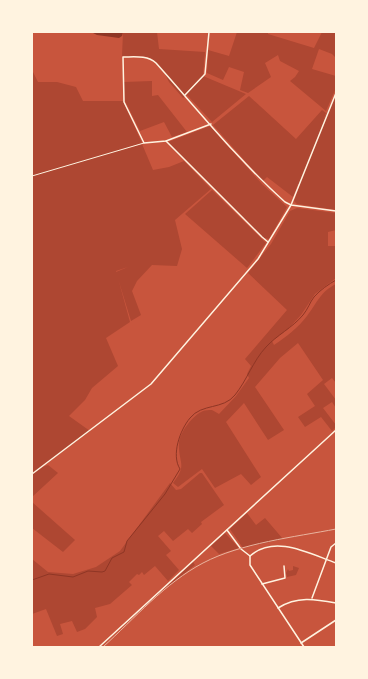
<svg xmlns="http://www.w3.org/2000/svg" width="368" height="679" font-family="Helvetica,sans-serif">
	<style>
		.green { fill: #ae4732 }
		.water { fill: #8f3625 }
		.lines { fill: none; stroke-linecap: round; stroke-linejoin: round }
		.stream { stroke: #8f3625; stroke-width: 1 }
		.service { stroke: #fff3e0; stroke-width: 1 }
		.minor { stroke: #fff3e0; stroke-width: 1.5 }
		.rail { stroke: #e9b49f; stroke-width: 1 }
	</style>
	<rect width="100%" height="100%" fill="#c8553d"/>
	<g class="green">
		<path d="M123,32H157L159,49L205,52L203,76L246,94L212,122L187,95L183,98L169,82L163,70L152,59L147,57L122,56Z"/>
		<path d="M237,32H268V34L314,48L322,32H336V58L332,54L319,49L312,69L336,76V88L326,111L290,81L295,77L299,71L280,61L278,55L265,63L271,77L248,93L240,90L244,72L229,67L223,80L207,73L208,50L229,56Z"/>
		<path d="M32,70L38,82H57L76,87L83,101H123L142,143L105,155L142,144L153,170L169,167L184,161L211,189L175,220L182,249L177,266L152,265L137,281L132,291L141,315L131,321L116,272L128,267L131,263L128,267L116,271L130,322L106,338L118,366L92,388L85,400L69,416L90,431L42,467L48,465L58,473L32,497Z"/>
		<path d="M152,81V96L158,95L187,132L172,137L164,122L140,131L125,101L124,82Z"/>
		<path d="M336,94V210L297,204L294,201L300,184H298L293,197L267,177L263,181L213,125L249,96L296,139L322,110L326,113L323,121Z"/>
		<path d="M210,126L262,184L287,207L269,239L264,238L168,142Z"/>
		<path d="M212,190L266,243L247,268L185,214Z"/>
		<path d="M297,208L336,213V230L328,232V246H336V278L315,294L301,315L289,328L272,341L274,345C286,337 298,328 307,316C317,303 320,292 336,284V383L332,378L324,384L336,400V408L332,402L323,408L336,425V427L332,431L321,417L305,427L298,417L315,406L307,394L323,380L298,343L280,358L255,387L284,430L268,440L244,403L226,422L261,477L251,485L241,474L215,488L202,469L178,487L173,483C188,464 178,463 179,443C180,432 193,415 203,411C205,410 209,410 212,410L219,414L236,396L249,378L247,374L251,366L245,359L287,310L248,273L271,244L290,211Z"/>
		<path d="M200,473H202L224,505L201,522L202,524L192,533L188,529L173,541L164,531L158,536L171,551L166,555L179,570L168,581L155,566L144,575L142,572L139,575L137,574L129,582L132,585L110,604L95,608L97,617L85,629L77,632L72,621L60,624L63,634L57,636L46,609L32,614V559L48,572L73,574L96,567L120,551L170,483L176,490L181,489Z"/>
		<path d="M32,502L75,540L63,552L32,528Z"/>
		<path d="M247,513L256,525L265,518L283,539L243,548L230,529Z"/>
		<path d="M225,533L239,548L219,554L211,546Z"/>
		<path d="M193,562L195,565L162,591Z"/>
		<path d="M293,566L299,568L296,575L287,577L286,573L288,569L289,571L293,570Z"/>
	</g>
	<path class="water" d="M91,32H123L122,36L119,38L97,35Z"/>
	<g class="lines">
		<path class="stream" d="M32,580L49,574L73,577L88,571L102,572L105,571L112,558L124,552L127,541L165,494L180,469C171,455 180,430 190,418C202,403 223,410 235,395C247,380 253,361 266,347C277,335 292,328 303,315C308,309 310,302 314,297C320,290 329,284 336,280"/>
		<path class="service" d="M32,176L144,143"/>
		<g class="minor">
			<path d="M185,95L205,74L209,32"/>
			<path d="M211,124L166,141L144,143L124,102L123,57C134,57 147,55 156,63C198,110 238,160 285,202L291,205L336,211"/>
			<path d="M166,141L262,237L268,242"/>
			<path d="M32,474L151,384L258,259L291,205L336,93"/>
			<path d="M227,530L241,549L250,556V565L304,647"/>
			<path d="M250,556C275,534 310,554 336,563"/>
			<path d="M262,584L285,578L284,566"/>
			<path d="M312,598L331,547L336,543"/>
			<path d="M278,608C297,596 315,599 336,603"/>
			<path d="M301,643L336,620"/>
			<path d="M99,647L336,430"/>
		</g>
		<path class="rail" d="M103,647C135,618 165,583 203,563C241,543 295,537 336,529"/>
	</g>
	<rect width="368" height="679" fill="none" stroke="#fff3e0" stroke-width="66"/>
</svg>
